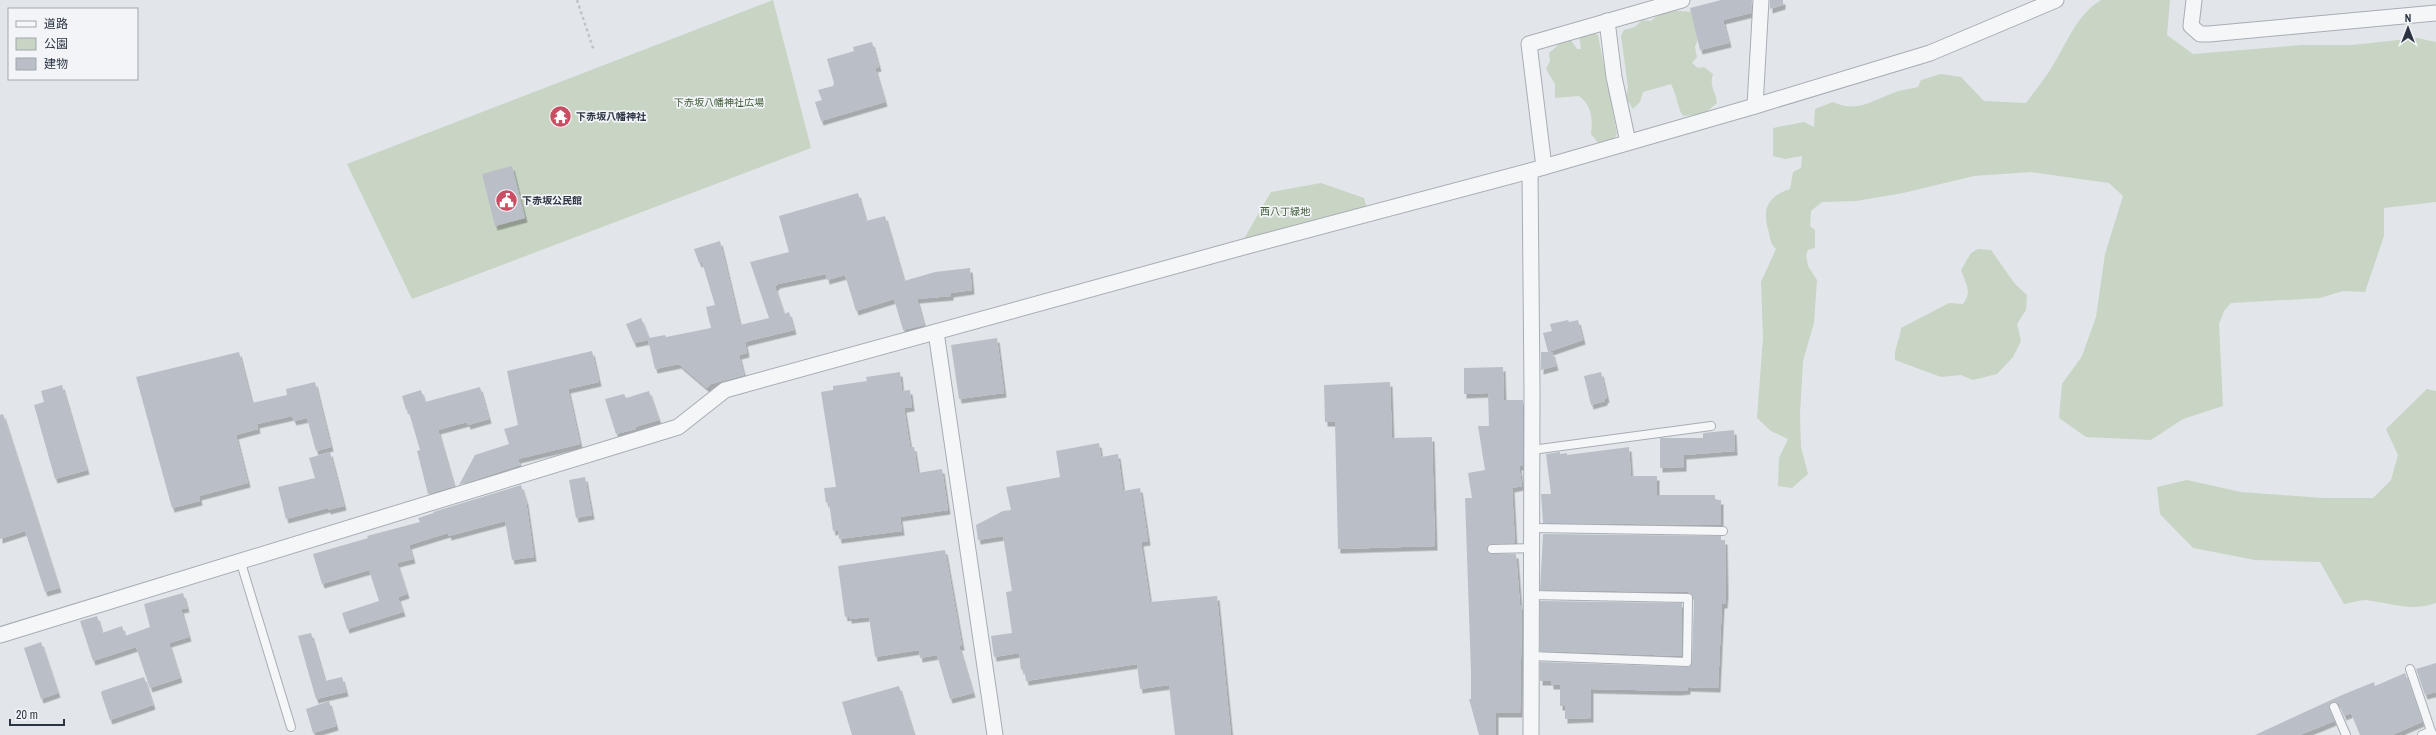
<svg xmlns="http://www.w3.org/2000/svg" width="2436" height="735" font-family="'Archivo Narrow','Noto Sans JP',sans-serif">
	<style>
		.green { fill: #c8d4c4 }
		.building { fill: #babfc7; filter: url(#shadow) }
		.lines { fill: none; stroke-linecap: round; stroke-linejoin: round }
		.lane-casing { stroke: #a7adb4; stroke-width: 10 }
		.street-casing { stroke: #a7adb4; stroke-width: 17 }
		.path { stroke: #c0c4c9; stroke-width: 2.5; stroke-dasharray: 3 3; stroke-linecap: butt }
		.lane { stroke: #f5f6f8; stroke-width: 8 }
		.street { stroke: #f5f6f8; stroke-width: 15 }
		.labels { text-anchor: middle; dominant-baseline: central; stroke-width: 3.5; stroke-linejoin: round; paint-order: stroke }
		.park-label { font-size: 10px; fill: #415d39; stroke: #f2f4f7 }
		.poi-label { font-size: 10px; font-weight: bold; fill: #2b3442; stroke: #f2f4f7; text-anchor: start }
	</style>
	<defs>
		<filter id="shadow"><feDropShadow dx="2.5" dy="4.5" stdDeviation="0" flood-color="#0004"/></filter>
	</defs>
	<rect width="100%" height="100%" fill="#e2e6ea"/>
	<g class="green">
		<path d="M773,0L811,148L412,299L347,164Z"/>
		<path d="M2101,0H2170L2167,35L2193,54L2302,45H2352L2417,38L2436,42V202L2384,208V236L2365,292L2343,291L2320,298L2231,303L2224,311L2219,324L2223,406L2183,419L2151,440L2086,437L2059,418L2062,384L2082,356L2096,317L2105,254L2123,196L2109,183L2031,172L1974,176L1903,193L1856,201L1822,202L1811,211L1810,226L1815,230V248L1808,250L1806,255L1808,266L1817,280L1814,323L1803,361L1800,414L1801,447L1808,474L1792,488L1778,486L1779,458L1788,439L1771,431L1757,418L1763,338L1761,282L1776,249C1770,243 1771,241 1769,233C1762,210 1766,197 1790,189L1793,172L1801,168L1802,156L1785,159L1773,156V128L1804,122L1814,127L1815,109L1833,102C1856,113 1872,101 1893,93C1900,90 1910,89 1918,87L1921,80L1941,74L1961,77L1984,101L2026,103C2034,92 2043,81 2050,70C2066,46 2075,16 2101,0Z"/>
		<path d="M1663,10L1695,12L1699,36L1695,47L1697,57L1692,63L1698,68L1704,67L1713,74C1709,87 1716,91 1717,103L1704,114L1683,116C1677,107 1677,95 1671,84L1643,92L1640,102L1633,109L1626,98L1628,87L1621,36L1624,30L1635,27L1642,20L1651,21Z"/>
		<path d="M1589,30L1598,35L1617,134L1613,141L1599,144L1591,134C1593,120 1592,105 1579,96L1555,98V84L1546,69L1550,61L1549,53L1565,39H1570L1577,49H1581L1579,35Z"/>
		<path d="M1321,183L1364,198L1368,212L1245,243V237L1271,192Z"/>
		<path d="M1978,249L1991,250L2015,284L2027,295L2026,310L2017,324L2021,341L2013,357L1997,374L1973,380L1961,375L1941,377L1895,360C1894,347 1900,340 1901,328L1949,303L1963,304C1973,292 1965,282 1961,270L1971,253Z"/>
		<path d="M2427,389L2436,391V603C2411,612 2391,603 2366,600C2359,600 2351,603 2344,604L2320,562L2255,560L2193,548L2160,514L2157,487L2187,480L2241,492L2323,498H2373L2391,480L2398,455L2386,429Z"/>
	</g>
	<g class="building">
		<path d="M1721,0H1752L1751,13L1723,20L1729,43L1700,50L1690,8Z"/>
		<path d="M1770,0H1783V5L1770,9Z"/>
		<path d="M872,42L879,67L875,68L885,102L821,121L815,102L822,100L818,90L833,86L834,83L827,59L854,51L853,47Z"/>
		<path d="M512,166L525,218L495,226L482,174Z"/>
		<path d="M858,193L866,221L885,216L904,281L935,272L970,268L972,290L951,293V296L917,299L924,325L903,330L894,299L856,311L845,275L827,280L826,274L778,284L775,287L784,314L789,312L794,330L745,342L747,353L739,355L744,375L711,384L707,388L679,364L655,369L648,340L634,343L626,324L641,318L649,338L665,335L666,337L711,328L706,307L715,305L702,262L699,263L694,249L720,241L740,325L769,318L750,262L789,252L779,216Z"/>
		<path d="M1568,320L1569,322L1578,320L1583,340L1548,352L1543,333L1552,331L1550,324Z"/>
		<path d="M997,338L1004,393L959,399L951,345Z"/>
		<path d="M592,351L599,382L568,389L580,444L518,459L520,465L459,485L475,455L509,444L504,429L518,425L507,371Z"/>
		<path d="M239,352L252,403L287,395L286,389L315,382L331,447L316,451L307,418L294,421L292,416L257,424L258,429L236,435L248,483L199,496L200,501L172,508L136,377Z"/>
		<path d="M1541,352H1552L1556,366L1541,370Z"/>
		<path d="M1503,367L1504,400H1523V466H1519L1522,486L1512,488L1515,543L1491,544L1487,550L1492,554H1516L1520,605H1522L1520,713H1496V735H1479L1469,699H1471V672L1465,498H1472L1468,473L1485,470L1478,426H1489L1488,393L1464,394V368Z"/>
		<path d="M900,372L902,391L910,390L912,407L904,408L910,447H914L918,473L942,469L948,510L900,517L902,531L839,539L838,530L833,531L829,502L826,503L824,488L836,487L821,392L833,390V386L867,381L866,377Z"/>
		<path d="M1601,372L1607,398L1605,399V401L1591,405L1584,376Z"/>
		<path d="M1390,382L1392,438L1432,437L1435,546L1338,549L1335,422H1325L1324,385Z"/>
		<path d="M62,385L87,470L55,479L34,405L44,402L41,391Z"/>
		<path d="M480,387L489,419L468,425L467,422L438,430L454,486L428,494L417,451L420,450L408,409L406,410L402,396L421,390L425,402Z"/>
		<path d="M649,391L659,420L635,427L636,429L616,434L605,399L624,394L626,398Z"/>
		<path d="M3,414L59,588L45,592L25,531L0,539V415Z"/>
		<path d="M1734,430L1735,451L1684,455V467L1660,468V438H1703V433Z"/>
		<path d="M1099,443L1101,457L1118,454L1123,491L1140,488L1148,541L1141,542L1150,602L1217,596L1231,735H1175L1169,685L1140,689L1137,664L1026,681L1024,669L1021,670L1019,653L994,657L991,636L1012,633L1006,592L1012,591L1003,536L978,540L976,525L1003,511L1011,510L1006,487L1060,477L1056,451Z"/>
		<path d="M1629,447L1631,476H1657V495H1715V500H1721V525L1543,523L1541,494H1551L1546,454L1560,452V454L1567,453V455Z"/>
		<path d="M330,452L344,506L328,510V508L286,519L278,487L315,478L309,458Z"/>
		<path d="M585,477L592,515L576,518L569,480Z"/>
		<path d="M521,485L526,501L534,557L512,560L505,521L449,536L448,533L409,545L413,559L397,563L407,594L398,597L403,612L347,629L342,613L379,601L369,570L322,584L313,554L368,538L367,536L420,522L418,518L434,513L433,512Z"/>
		<path d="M1543,534L1721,536V540H1725L1726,592L1725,604H1722L1718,688L1688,687V690L1678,691L1591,689V718L1565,719V706H1560V685H1551V681H1540V662L1689,667L1692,662L1694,598L1688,592L1540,590Z"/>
		<path d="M945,550L962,646H959L973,693L950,699L937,655L920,658L919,650L875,657L869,617L849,619V616L845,617L838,566Z"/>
		<path d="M183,593L187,608L181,609L189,637L169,643L180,678L150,688L136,647L93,661L80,621L97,616L102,633L122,626L125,636L150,627L144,604Z"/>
		<path d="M1540,601L1682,603V656L1540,651Z"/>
		<path d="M311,633L325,681L342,677L346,692L316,699L298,636Z"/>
		<path d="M41,642L58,693L41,699L24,648Z"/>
		<path d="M2436,663V692L2425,695L2416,669Z"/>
		<path d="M2405,673L2422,722L2392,735H2360L2351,713L2344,716L2339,704L2334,702L2329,707L2334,721L2320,727L2299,735H2255L2342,695L2374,682L2375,686Z"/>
		<path d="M144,677L153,705L110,720L101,693L102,691Z"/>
		<path d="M899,686L914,735H852L842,702Z"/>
		<path d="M329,701L336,726L313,733L306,709Z"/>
	</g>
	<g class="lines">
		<defs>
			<g id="lane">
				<path d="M1532,450L1711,426"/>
				<path d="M1533,528L1723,531"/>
				<path d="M1492,549L1532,548"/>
				<path d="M241,563L291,727"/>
				<path d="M1531,595L1688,598L1687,662L1531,656"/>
				<path d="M2410,669L2431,731"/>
				<path d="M2334,707L2346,735"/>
				<path d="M2422,735L2431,731L2433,735"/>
			</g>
			<g id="street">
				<path d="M2194,0L2191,26L2200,34H2209L2436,13"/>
				<path d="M1607,21L1614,77L1628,142"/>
				<path d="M1755,106L1761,0"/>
				<path d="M1544,167L1529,44L1682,0"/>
				<path d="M1530,171L1532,390L1531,735"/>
				<path d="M936,332L995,735"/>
				<path d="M0,635L678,427L725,390L1251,245L1530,171L1755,106L1930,53L2056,0"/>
			</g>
		</defs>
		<use href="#lane" class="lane-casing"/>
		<use href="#street" class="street-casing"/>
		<path class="path" d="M577,0L594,51"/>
		<use href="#lane" class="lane"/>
		<use href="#street" class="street"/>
	</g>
	<defs>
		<symbol id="temple-disc" viewBox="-11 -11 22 22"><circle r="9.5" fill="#c94d63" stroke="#f2f4f7"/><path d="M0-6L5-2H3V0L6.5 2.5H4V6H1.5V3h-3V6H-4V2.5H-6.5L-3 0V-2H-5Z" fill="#fff"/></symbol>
		<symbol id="civic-disc" viewBox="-11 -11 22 22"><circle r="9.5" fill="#c94d63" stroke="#f2f4f7"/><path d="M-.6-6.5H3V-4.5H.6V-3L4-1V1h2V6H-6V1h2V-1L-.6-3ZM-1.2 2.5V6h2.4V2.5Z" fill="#fff"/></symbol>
	</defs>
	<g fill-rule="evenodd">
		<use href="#temple-disc" x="548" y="104" width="25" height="25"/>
		<use href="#civic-disc" x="494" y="188" width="25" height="25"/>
	</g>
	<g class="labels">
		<g class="park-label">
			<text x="719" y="102">下赤坂八幡神社広場</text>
			<text x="1285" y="211">西八丁緑地</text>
		</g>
		<g class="poi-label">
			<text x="576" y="116">下赤坂八幡神社</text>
			<text x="522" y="200">下赤坂公民館</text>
		</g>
	</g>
	<rect x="8" y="8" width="130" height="72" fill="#f2f4f7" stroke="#a2a7af"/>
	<rect x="16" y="21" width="20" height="6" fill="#f5f6f8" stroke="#a2a7af"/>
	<text x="44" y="28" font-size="12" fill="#2b3442">道路</text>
	<rect x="16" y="38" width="20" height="12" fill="#c8d4c4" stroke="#a2a7af"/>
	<text x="44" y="48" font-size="12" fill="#2b3442">公園</text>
	<rect x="16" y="58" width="20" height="12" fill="#babfc7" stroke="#a2a7af"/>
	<text x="44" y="68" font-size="12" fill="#2b3442">建物</text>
	<g transform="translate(2408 28)" stroke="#f2f4f7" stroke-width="3" paint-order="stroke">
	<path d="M0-3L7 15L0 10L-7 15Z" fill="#2b3442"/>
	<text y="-6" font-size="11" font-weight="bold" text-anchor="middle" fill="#2b3442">N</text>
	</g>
	<path d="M10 719v6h54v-6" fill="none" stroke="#2b3442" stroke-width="2"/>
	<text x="16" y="719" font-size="12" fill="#2b3442" stroke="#f2f4f7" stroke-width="3" paint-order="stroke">20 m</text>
</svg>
